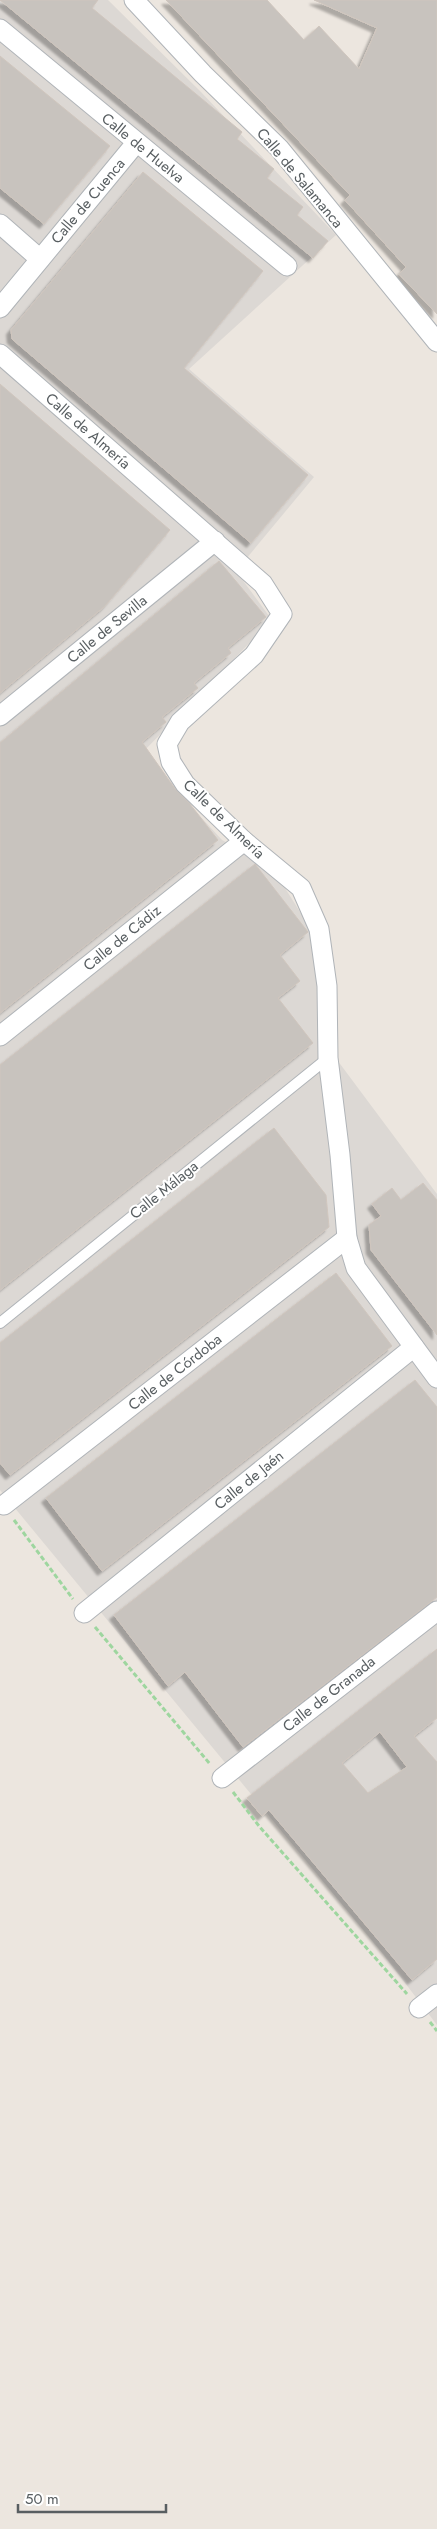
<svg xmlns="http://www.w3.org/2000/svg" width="437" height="2529" font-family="Jost,sans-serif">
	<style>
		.industrial { fill: #dcd8d4 }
		.building { fill: #c8c3be; stroke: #d0c6be; fill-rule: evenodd; filter: url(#shadow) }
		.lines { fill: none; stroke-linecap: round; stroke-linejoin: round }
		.lane-casing { stroke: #b0b4b8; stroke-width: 12 }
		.street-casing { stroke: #b0b4b8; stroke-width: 21 }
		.path { stroke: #9ed69f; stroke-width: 3; stroke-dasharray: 5 2.5; stroke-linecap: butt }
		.lane { stroke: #fff; stroke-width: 10 }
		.street { stroke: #fff; stroke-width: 19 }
		.labels { text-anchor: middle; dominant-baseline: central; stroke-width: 4; stroke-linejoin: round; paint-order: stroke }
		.street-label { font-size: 15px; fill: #585e61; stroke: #fff }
	</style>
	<defs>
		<filter id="shadow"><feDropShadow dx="-4.5" dy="4.5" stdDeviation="1" flood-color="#0004"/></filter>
	</defs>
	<rect width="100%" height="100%" fill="#ece6df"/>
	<path class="industrial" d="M0,0H108L201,92L336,235L189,369L314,477L236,571L272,620L142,753L222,840L271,866L314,934L323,1041L437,1194V2025L383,1954L0,1490Z"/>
	<g class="building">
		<path d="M0,0H98L92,8L242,132L237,139L274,169L267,178L303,207L297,215L328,241L313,258Z"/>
		<path d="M166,0H267L304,40L319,26L359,69L377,28L314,0H437V314L399,274L406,267L345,200L350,195Z"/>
		<path d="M0,56L110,146L44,224L0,188Z"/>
		<path d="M143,172L263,271L184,368L308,475L251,543L12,339L11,330Z"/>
		<path d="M0,384L170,530L105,606L0,693Z"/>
		<path d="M219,561L266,617L228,648L231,653L194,683L198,688L162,717L166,722L142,742L176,790L190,804L218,840L0,1013V743Z"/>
		<path d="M255,864L308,932L280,955L300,981L278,998L313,1043L0,1290V1065Z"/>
		<path d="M274,1128L326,1195L329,1227L10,1475L0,1463V1343Z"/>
		<path d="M423,1183L437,1200V1335L371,1250L369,1225L381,1216L372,1204L392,1188L401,1200Z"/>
		<path d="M336,1273L392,1346L102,1571L46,1498Z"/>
		<path d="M415,1380L437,1407V1597L243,1747L185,1672L168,1686L114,1615Z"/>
		<path d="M437,1649V1718L414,1736L437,1762V1959L412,1980L269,1810L262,1816L247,1798ZM380,1732L407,1767L368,1793L342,1763Z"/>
	</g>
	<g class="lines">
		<defs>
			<path id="lane" d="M0,1323L328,1058"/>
			<g id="street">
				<path d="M134,0L203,74L279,148L437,342"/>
				<path d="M0,29L287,266"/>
				<path d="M0,224L40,259"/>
				<path d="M0,308L136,143"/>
				<path d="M0,354L263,584L282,614L254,655L180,722L167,744L171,762L185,784L244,841L301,888L319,929L327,986L328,1058L340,1155L347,1238L356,1268L437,1378"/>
				<path d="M0,716L215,541"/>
				<path d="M0,1036L244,841"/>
				<path d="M4,1505L347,1238"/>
				<path d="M84,1613L414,1347"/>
				<path d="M222,1778L437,1611"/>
				<path d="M419,2008L437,1994"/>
			</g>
		</defs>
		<use href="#lane" class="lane-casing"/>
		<use href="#street" class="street-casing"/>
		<g class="path">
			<path d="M14,1520L73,1599"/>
			<path d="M95,1627L210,1764"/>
			<path d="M233,1792L259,1826L407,1994"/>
			<path d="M430,2022L437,2031"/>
		</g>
		<use href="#lane" class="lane"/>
		<use href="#street" class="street"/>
	</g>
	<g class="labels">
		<g class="street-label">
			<text transform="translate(143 148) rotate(39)">Calle de Huelva</text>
			<text transform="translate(300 178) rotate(50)">Calle de Salamanca</text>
			<text transform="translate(88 201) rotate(-50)">Calle de Cuenca</text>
			<text transform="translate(88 431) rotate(41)">Calle de Almería</text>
			<text transform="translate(107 629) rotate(-39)">Calle de Sevilla</text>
			<text transform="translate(224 819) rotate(44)">Calle de Almería</text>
			<text transform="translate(122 938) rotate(-39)">Calle de Cádiz</text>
			<text transform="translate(164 1190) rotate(-39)">Calle Málaga</text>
			<text transform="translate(175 1372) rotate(-38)">Calle de Córdoba</text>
			<text transform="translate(249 1480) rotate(-39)">Calle de Jaén</text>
			<text transform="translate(329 1694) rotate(-38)">Calle de Granada</text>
		</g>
	</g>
	<path d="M18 2504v8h148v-8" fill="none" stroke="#585e61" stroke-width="2.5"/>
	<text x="25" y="2504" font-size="15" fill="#585e61" stroke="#ffffff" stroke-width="4" paint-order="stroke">50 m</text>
</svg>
